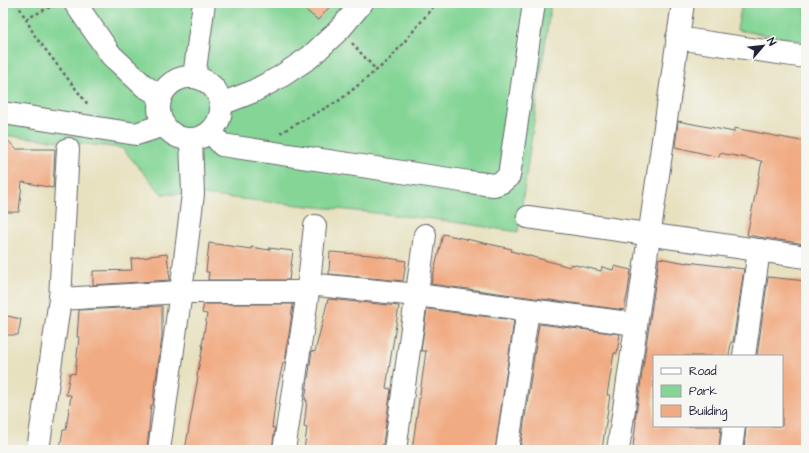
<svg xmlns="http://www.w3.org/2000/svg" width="809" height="453" font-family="'Architects Daughter',sans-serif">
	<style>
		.green { fill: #84d596; stroke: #537c68 }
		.building { fill: #f1ab83 }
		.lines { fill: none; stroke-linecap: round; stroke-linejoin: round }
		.minor-casing { stroke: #676569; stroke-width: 24 }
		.path { stroke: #676569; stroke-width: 2.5; stroke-dasharray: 3 3; stroke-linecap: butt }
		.minor { stroke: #fff; stroke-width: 22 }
	</style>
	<rect width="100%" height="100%" fill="#f6f6f2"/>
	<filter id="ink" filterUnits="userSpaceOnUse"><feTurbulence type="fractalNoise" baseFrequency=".025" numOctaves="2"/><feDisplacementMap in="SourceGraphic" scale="8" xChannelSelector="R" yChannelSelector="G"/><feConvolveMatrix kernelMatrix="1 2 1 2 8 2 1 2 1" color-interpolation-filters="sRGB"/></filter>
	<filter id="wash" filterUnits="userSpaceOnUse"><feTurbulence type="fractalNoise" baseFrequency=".012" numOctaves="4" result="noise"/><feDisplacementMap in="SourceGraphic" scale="16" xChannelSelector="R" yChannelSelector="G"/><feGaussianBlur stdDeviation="0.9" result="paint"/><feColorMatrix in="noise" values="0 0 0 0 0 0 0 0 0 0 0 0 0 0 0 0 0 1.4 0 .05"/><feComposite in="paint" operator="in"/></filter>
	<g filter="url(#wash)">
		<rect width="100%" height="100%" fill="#e7e1bf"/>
		<g class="green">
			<path d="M3,3H551L518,232L433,219L193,194H162L122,148L3,135Z"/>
			<path d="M742,3H806V42L737,30Z"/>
		</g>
		<g id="blocks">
			<g class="building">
				<path d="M297,3H333L318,20Z"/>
				<path d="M678,121L734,132V128L806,142V244L765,238L747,235L762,161L720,153L719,157L675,147Z"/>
				<path d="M3,135L16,149H55L53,188L22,182L19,212H3Z"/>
				<path d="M443,234L512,249L511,251L570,267L571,264L601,271L602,267L613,270L614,266L631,270L628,291L624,310L431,284Z"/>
				<path d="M209,243L251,249V247L269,250V248L293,251L289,280H208L209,272H206Z"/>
				<path d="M330,252L371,255L406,261L403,281L329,274Z"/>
				<path d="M167,254L170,280L93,285V271L132,270L131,259L149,257V256Z"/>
				<path d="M659,258L687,263V262L744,269L733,342H731L729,356H654V426H721L719,450H633L634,446H633L636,421H635Z"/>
				<path d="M768,277L806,281V450H744L746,426H782V356H757Z"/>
				<path d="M328,299L399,306L386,388L391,389L382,450H304L307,428L304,427L307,400H305L312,351L315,352Z"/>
				<path d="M204,304H293L289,335L286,348H287L285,363H283L277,390L272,428H275L272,450H185L198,377L197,376L203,346H202L207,314L202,313Z"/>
				<path d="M162,306V338L156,379H155L153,405H151L147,450H69L60,449L63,430H66L71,395H66L70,373L75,374L79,337H77L79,310Z"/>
				<path d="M427,309L514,320L495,450H412L426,351H421Z"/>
				<path d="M3,315L21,319L18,335H3Z"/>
				<path d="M539,324L620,334L617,353H614L607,395H610L602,450H520Z"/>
			</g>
		</g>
	</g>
	<g filter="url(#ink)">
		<use href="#blocks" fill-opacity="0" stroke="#676569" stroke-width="1"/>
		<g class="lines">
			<defs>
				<g id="minor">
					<path d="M75,3L111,55L144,86L161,96"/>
					<path d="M677,38L806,57"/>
					<circle cx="190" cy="108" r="31"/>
					<path d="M194,77L204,3"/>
					<path d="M221,104L252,92L280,77L310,57L340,29L362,3"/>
					<path d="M3,113L136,134L164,125"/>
					<path d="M211,132L222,145L469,182L494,185L502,182L509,176L534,3"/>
					<path d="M528,217L806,257"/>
					<path d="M308,284L417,295L636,324"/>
					<path d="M60,299L181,292H308"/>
					<path d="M744,356L759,250"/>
					<path d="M38,450L60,299L68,149"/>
					<path d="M159,450L181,292L193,194L191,140"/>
					<path d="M284,450L308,292L315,226"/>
					<path d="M395,450L425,235"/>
					<path d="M507,450L528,310"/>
					<path d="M618,450L683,3"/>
					<path d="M731,450L734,426"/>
				</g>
			</defs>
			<use href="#minor" class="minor-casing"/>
			<g class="path">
				<path d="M17,3L35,36L89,106"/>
				<path d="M26,19L56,4"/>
				<path d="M352,43L376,70"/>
				<path d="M280,133L340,100L389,60L420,23L436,3"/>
			</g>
			<use href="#minor" class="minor"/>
		</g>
	</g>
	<rect width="809" height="453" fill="none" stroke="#f6f6f2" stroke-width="16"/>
	<rect x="653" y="355" width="130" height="72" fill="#f6f6f2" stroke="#a1a1a9"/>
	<rect x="661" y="368" width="20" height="6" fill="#ffffff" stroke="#a1a1a9"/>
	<text x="689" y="375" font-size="12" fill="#22223b">Road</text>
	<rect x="661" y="385" width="20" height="12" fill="#84d596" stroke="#a1a1a9"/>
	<text x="689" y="395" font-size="12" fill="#22223b">Park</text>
	<rect x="661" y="405" width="20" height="12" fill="#f1ab83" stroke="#a1a1a9"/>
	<text x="689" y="415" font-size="12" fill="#22223b">Building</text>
	<g transform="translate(763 46) rotate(62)" stroke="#f6f6f2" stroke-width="3" paint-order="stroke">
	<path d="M0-3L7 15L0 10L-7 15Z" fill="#22223b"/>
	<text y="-6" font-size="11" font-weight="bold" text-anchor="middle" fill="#22223b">N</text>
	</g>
</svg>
